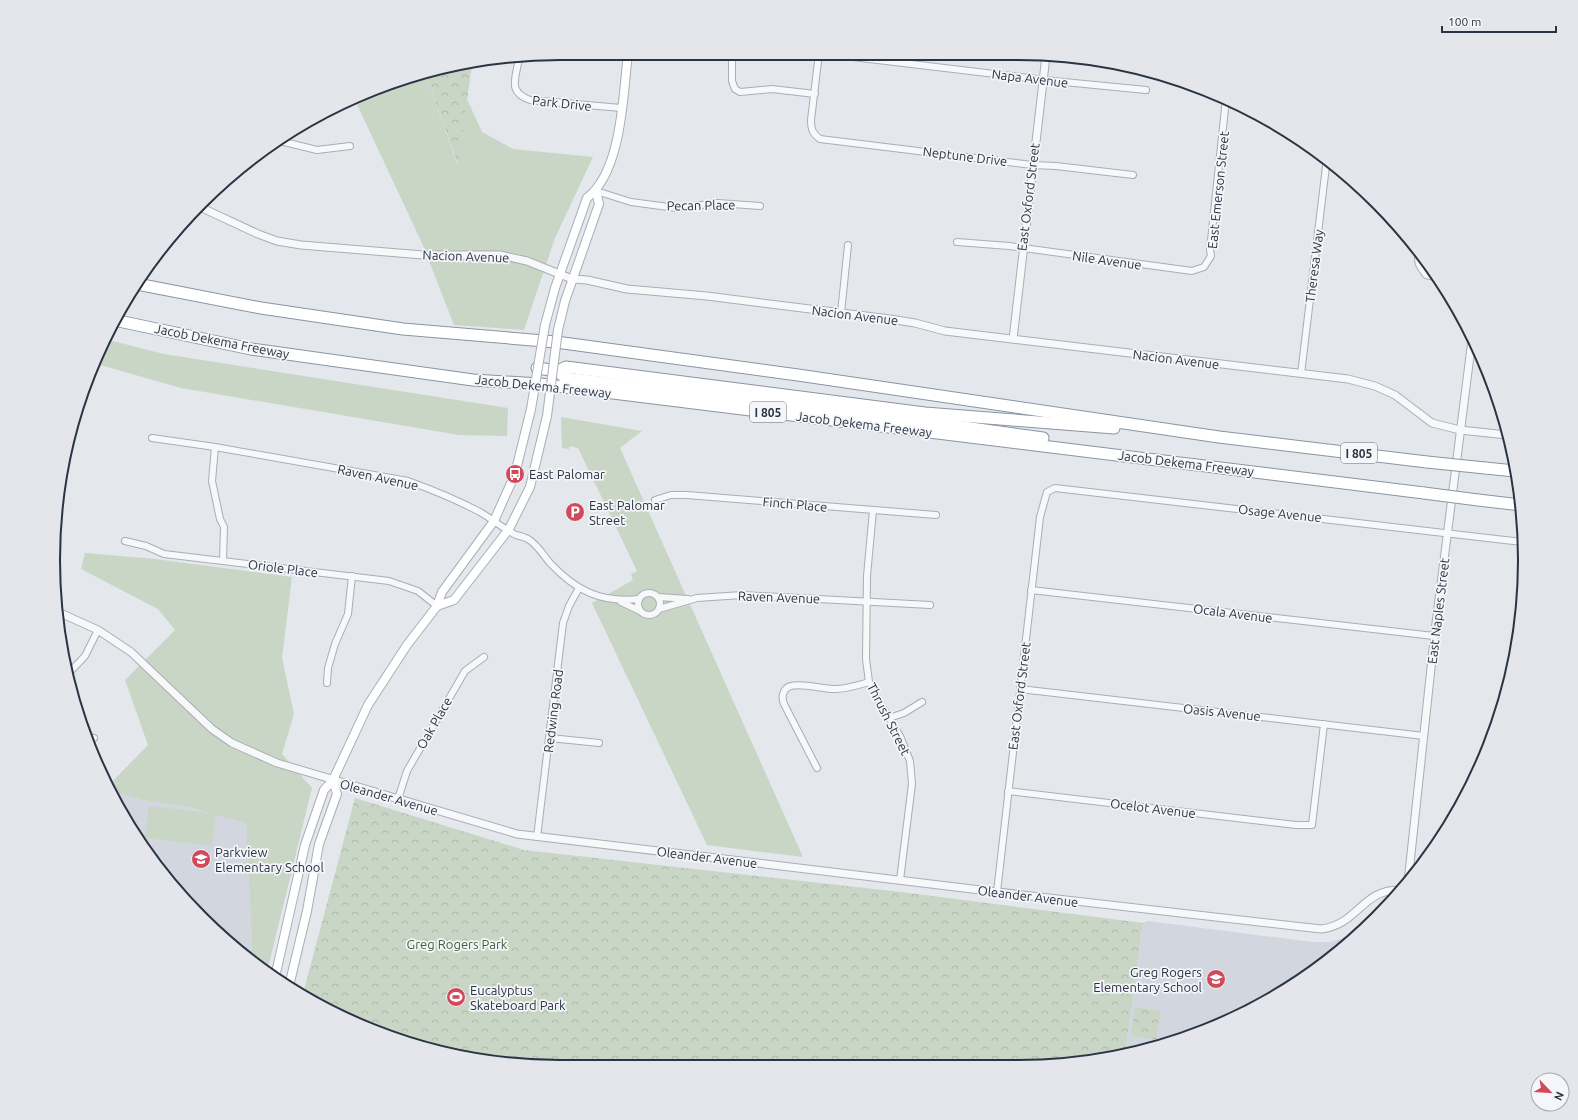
<svg xmlns="http://www.w3.org/2000/svg" width="1578" height="1120" font-family="Ubuntu,sans-serif">
	<style>
		.built { fill: #d2d6de }
		.green { fill: #c9d6c5 }
		.park { fill: url(#park-crowns) }
		.lines { fill: none; stroke-linecap: round; stroke-linejoin: round }
		.minor-casing { stroke: #a9aeb7; stroke-width: 8 }
		.tertiary-casing { stroke: #a9aeb7; stroke-width: 9 }
		.secondary-casing { stroke: #a9aeb7; stroke-width: 10 }
		.motorway-casing { stroke: #8b94a3; stroke-width: 13 }
		.minor { stroke: #f7f8fa; stroke-width: 6 }
		.tertiary { stroke: #f7f8fa; stroke-width: 7 }
		.secondary { stroke: #fff; stroke-width: 8 }
		.motorway { stroke: #fff; stroke-width: 11 }
		.secondary-bridge-casing { stroke: #a9aeb7; stroke-width: 10; stroke-linecap: butt }
		.motorway-bridge-casing { stroke: #8b94a3; stroke-width: 13; stroke-linecap: butt }
		.secondary-bridge { stroke: #fff; stroke-width: 8 }
		.motorway-bridge { stroke: #fff; stroke-width: 11 }
		.labels { text-anchor: middle; dominant-baseline: central; stroke-width: 3.5; stroke-linejoin: round; paint-order: stroke }
		.shield { fill: #f4f6f9; stroke: #676e7b; stroke-width: 1 }
		.shield-label { font-size: 12px; font-weight: bold; fill: #2b3445 }
		.street-label { font-size: 13px; fill: #2b3445; stroke: #f4f6f9 }
		.poi-label { font-size: 13px; fill: #2b3445; stroke: #f4f6f9; text-anchor: start }
		.park-label { font-size: 13px; fill: #3f6138; stroke: #f4f6f9 }
		.rim { fill: none; stroke: #2b3445; stroke-width: 2 }
	</style>
	<defs>
		<pattern id="park-crowns" width="20" height="18" patternUnits="userSpaceOnUse"><rect width="20" height="18" fill="#c9d6c5"/><path d="M2 6a3 3 0 1 1 6 0M12 15a3 3 0 1 1 6 0" fill="none" stroke="#adb8ab"/></pattern>
	</defs>
	<rect width="100%" height="100%" fill="#e4e7ec"/>
	<g class="built">
		<path d="M110,791L142,800L187,807L246,823L252,946L247,958L179,894Z"/>
		<path d="M1148,921L1312,942H1331L1348,936H1357L1242,1015L1149,1050L1125,1055L1143,923Z"/>
	</g>
	<g class="green">
		<path d="M425,72L457,164L467,99L482,132L513,149L593,157L555,238L524,330L454,325L422,243L354,98Z"/>
		<path d="M105,339L164,354L508,408L507,436L459,435L181,388L93,363Z"/>
		<path d="M561,417L642,431L620,448L803,857L707,845L592,603L633,580L631,574L637,571L578,448L570,446L569,449L562,448Z"/>
		<path d="M85,553L155,559L292,577L282,658L294,714L282,754L312,788L267,972L247,958L252,946L246,823L216,815L212,846L145,838L149,806L210,813L187,807L142,800L110,791L107,787L148,745L125,680L175,630L158,609L81,569Z"/>
	</g>
	<g class="park">
		<path d="M472,65L458,165L425,72Z"/>
		<path d="M355,798L524,850L901,892L1143,923L1125,1055L1084,1063L527,1066L429,1050L336,1015L303,994Z"/>
		<path d="M1135,1007L1161,1011L1156,1040L1131,1036Z"/>
	</g>
	<g class="lines">
		<defs>
			<g id="minor">
				<path d="M732,53V81L735,89L740,92L772,89L815,94"/>
				<path d="M819,53L811,120C811,130 813,134 820,139L1032,165L1056,166L1133,175"/>
				<path d="M819,53L1054,81L1146,90"/>
				<path d="M519,58C516,78 507,92 530,100L621,108"/>
				<path d="M276,140L317,150L350,146"/>
				<path d="M596,191L631,202L676,208L718,203L760,206"/>
				<path d="M957,242L1009,246L1192,271L1204,267L1211,256L1210,250L1226,99"/>
				<path d="M1419,254C1416,263 1421,268 1426,275L1436,277"/>
				<path d="M841,313L848,245"/>
				<path d="M1301,374L1327,158"/>
				<path d="M152,438L215,447L408,481C433,490 457,500 480,512C492,519 504,529 516,535C520,536 524,537 528,539C538,545 543,555 550,563C576,591 601,603 639,599"/>
				<path d="M215,447L212,481L220,519L224,527L223,560"/>
				<path d="M655,500L671,495H687L936,515"/>
				<path d="M873,510L867,576L866,659L869,682L878,700L900,736L910,761L912,784L900,880"/>
				<path d="M125,541L146,546L164,554L389,581L418,591L437,606"/>
				<path d="M1031,590L1434,636"/>
				<circle cx="649" cy="604" r="11"/>
				<path d="M658,597L688,599"/>
				<path d="M621,602L640,611"/>
				<path d="M659,609L697,598L742,595L930,605"/>
				<path d="M68,674L85,656L98,630"/>
				<path d="M327,683L328,668L335,644L348,614L352,576"/>
				<path d="M1020,689L1424,736"/>
				<path d="M889,718L904,713L922,702"/>
				<path d="M89,737L94,738"/>
				<path d="M550,738L599,743"/>
				<path d="M817,768L784,704C781,697 783,688 791,686C801,683 823,689 835,689C847,689 858,685 869,682"/>
				<path d="M1008,791L1296,825H1312L1324,724"/>
				<path d="M398,799L407,771L465,671L484,657"/>
				<path d="M537,837L563,623L569,606L579,588"/>
				<path d="M997,892L1040,517L1047,492L1055,488L1522,542"/>
			</g>
			<g id="tertiary">
				<path d="M200,207L258,234L277,241L301,245L423,255H500L527,261L572,279L587,280L627,289L707,296L890,319L915,323L945,331L1348,379L1375,386L1395,395L1432,423L1460,430L1507,435"/>
				<path d="M1013,339L1046,56"/>
				<path d="M58,612L98,630L131,652L212,729L232,743L277,763L517,834L997,892L1321,929C1358,925 1362,889 1400,890"/>
				<path d="M1408,882L1435,631L1472,340"/>
			</g>
			<g id="secondary">
				<path d="M545,325L555,288L587,198C622,171 623,95 628,53"/>
				<path d="M558,330L565,301L599,204L596,191"/>
				<path d="M437,606L454,600L509,529L530,487L547,416"/>
				<path d="M275,977L305,845L324,790L333,780L368,705L407,645L437,606L442,592L494,521L515,474L531,409"/>
				<path d="M289,986L307,911L319,844L337,794L333,780"/>
			</g>
			<g id="motorway">
				<path d="M137,284L261,308L403,329L556,342L798,375L1219,437L1427,462"/>
				<path d="M114,320L251,349L473,380L540,384L1424,493"/>
				<path d="M537,368L558,371L565,378L921,421L1043,438"/>
				<path d="M558,371L566,367L925,413L1114,428"/>
				<path d="M1485,468L1515,471"/>
				<path d="M1478,500L1521,505"/>
			</g>
		</defs>
		<use href="#minor" class="minor-casing"/>
		<use href="#tertiary" class="tertiary-casing"/>
		<use href="#secondary" class="secondary-casing"/>
		<use href="#motorway" class="motorway-casing"/>
		<use href="#minor" class="minor"/>
		<use href="#tertiary" class="tertiary"/>
		<use href="#secondary" class="secondary"/>
		<use href="#motorway" class="motorway"/>
		<defs>
			<g id="secondary-bridge">
				<path d="M531,409L545,325"/>
				<path d="M547,416L558,330"/>
			</g>
			<g id="motorway-bridge">
				<path d="M1427,462L1485,468"/>
				<path d="M1424,493L1478,500"/>
			</g>
		</defs>
		<use href="#secondary-bridge" class="secondary-bridge-casing"/>
		<use href="#motorway-bridge" class="motorway-bridge-casing"/>
		<use href="#secondary-bridge" class="secondary-bridge"/>
		<use href="#motorway-bridge" class="motorway-bridge"/>
	</g>
	<defs>
		<symbol id="bus-disc" viewBox="-11 -11 22 22"><circle r="9.5" fill="#d1495b" stroke="#f4f6f9"/><path d="M-5-6H5V4H4V6H2V4H-2V6H-4V4H-5ZM-3.5-4V0h7V-4ZM-3.5 1.2v1.5H-2V1.2ZM2 1.2v1.5H3.5V1.2Z" fill="#fff"/></symbol>
		<symbol id="parking-disc" viewBox="-11 -11 22 22"><circle r="9.5" fill="#d1495b" stroke="#f4f6f9"/><path d="M-3.5-5.5H1a3.5 3.5 0 0 1 0 7H-1V5.5H-3.5ZM-1-3.4V-.6H.8a1.4 1.4 0 0 0 0-2.8Z" fill="#fff"/></symbol>
		<symbol id="school-disc" viewBox="-11 -11 22 22"><circle r="9.5" fill="#d1495b" stroke="#f4f6f9"/><path d="M0-5L7-2L0 1L-7-2ZM-4 1L0 2.5L4 1V4Q0 6-4 4Z" fill="#fff"/></symbol>
		<symbol id="stadium-disc" viewBox="-11 -11 22 22"><circle r="9.5" fill="#d1495b" stroke="#f4f6f9"/><path d="M0-5a6.5 5 0 1 0 0 10a6.5 5 0 1 0 0-10ZM-3.5-1.8h7v3.6h-7Z" fill="#fff"/></symbol>
	</defs>
	<g fill-rule="evenodd">
		<use href="#bus-disc" x="504" y="463" width="22" height="22"/>
		<use href="#parking-disc" x="564" y="501" width="22" height="22"/>
		<use href="#school-disc" x="190" y="848" width="22" height="22"/>
		<use href="#school-disc" x="1205" y="968" width="22" height="22"/>
		<use href="#stadium-disc" x="445" y="986" width="22" height="22"/>
	</g>
	<g class="labels">
		<g class="shield">
			<rect x="750" y="402" width="36" height="20" rx="3"/>
			<rect x="1341" y="443" width="36" height="20" rx="3"/>
		</g>
		<g class="shield-label">
			<text x="768" y="412">I 805</text>
			<text x="1359" y="453">I 805</text>
		</g>
		<g class="street-label">
			<text transform="translate(1030 78) rotate(7)">Napa Avenue</text>
			<text transform="translate(562 103) rotate(6)">Park Drive</text>
			<text transform="translate(965 156) rotate(7)">Neptune Drive</text>
			<text transform="translate(1218 190) rotate(-84)">East Emerson Street</text>
			<text transform="translate(1028 197) rotate(-83)">East Oxford Street</text>
			<text transform="translate(701 205) rotate(-1)">Pecan Place</text>
			<text transform="translate(466 256) rotate(2)">Nacion Avenue</text>
			<text transform="translate(1107 260) rotate(8)">Nile Avenue</text>
			<text transform="translate(1314 266) rotate(-83)">Theresa Way</text>
			<text transform="translate(855 315) rotate(7)">Nacion Avenue</text>
			<text transform="translate(222 341) rotate(11)">Jacob Dekema Freeway</text>
			<text transform="translate(1176 359) rotate(7)">Nacion Avenue</text>
			<text transform="translate(543 386) rotate(6)">Jacob Dekema Freeway</text>
			<text transform="translate(864 424) rotate(7)">Jacob Dekema Freeway</text>
			<text transform="translate(1186 463) rotate(7)">Jacob Dekema Freeway</text>
			<text transform="translate(378 477) rotate(12)">Raven Avenue</text>
			<text transform="translate(795 504) rotate(5)">Finch Place</text>
			<text transform="translate(1280 513) rotate(6)">Osage Avenue</text>
			<text transform="translate(283 568) rotate(7)">Oriole Place</text>
			<text transform="translate(779 597) rotate(2)">Raven Avenue</text>
			<text transform="translate(1438 611) rotate(-83)">East Naples Street</text>
			<text transform="translate(1233 613) rotate(7)">Ocala Avenue</text>
			<text transform="translate(1019 696) rotate(-83)">East Oxford Street</text>
			<text transform="translate(553 711) rotate(-83)">Redwing Road</text>
			<text transform="translate(1222 712) rotate(6)">Oasis Avenue</text>
			<text transform="translate(889 719) rotate(63)">Thrush Street</text>
			<text transform="translate(434 723) rotate(-60)">Oak Place</text>
			<text transform="translate(389 797) rotate(16)">Oleander Avenue</text>
			<text transform="translate(1153 808) rotate(7)">Ocelot Avenue</text>
			<text transform="translate(707 857) rotate(7)">Oleander Avenue</text>
			<text transform="translate(1028 896) rotate(7)">Oleander Avenue</text>
		</g>
		<g class="poi-label">
			<text x="529" y="474">East Palomar</text>
			<text x="589" y="505">East Palomar<tspan x="589" dy="15">Street</tspan></text>
			<text x="215" y="852">Parkview<tspan x="215" dy="15">Elementary School</tspan></text>
			<text x="1202" y="972" text-anchor="end">Greg Rogers<tspan x="1202" dy="15">Elementary School</tspan></text>
			<text x="470" y="990">Eucalyptus<tspan x="470" dy="15">Skateboard Park</tspan></text>
		</g>
		<g class="park-label">
			<text x="457" y="944">Greg Rogers Park</text>
		</g>
	</g>
	<path d="M0 0H1578V1120H0ZM560 60H1018A500 500 0 0 1 1518 560V560A500 500 0 0 1 1018 1060H560A500 500 0 0 1 60 560V560A500 500 0 0 1 560 60Z" fill="#e4e6eb" fill-rule="evenodd"/>
	<path class="rim" d="M560 60H1018A500 500 0 0 1 1518 560V560A500 500 0 0 1 1018 1060H560A500 500 0 0 1 60 560V560A500 500 0 0 1 560 60Z"/>
	<g transform="translate(1550 1092) rotate(115)"><circle r="19" fill="#f4f6f9" stroke="#a4a8b1"/>
	<path d="M0-3L7 15L0 10L-7 15Z" fill="#d1495b"/>
	<text y="-6" font-size="11" font-weight="bold" text-anchor="middle" fill="#2b3445">N</text>
	</g>
	<path d="M1442 26v6h114v-6" fill="none" stroke="#2b3445" stroke-width="2"/>
	<text x="1448" y="26" font-size="12" fill="#2b3445" stroke="#f4f6f9" stroke-width="3" paint-order="stroke">100 m</text>
</svg>
